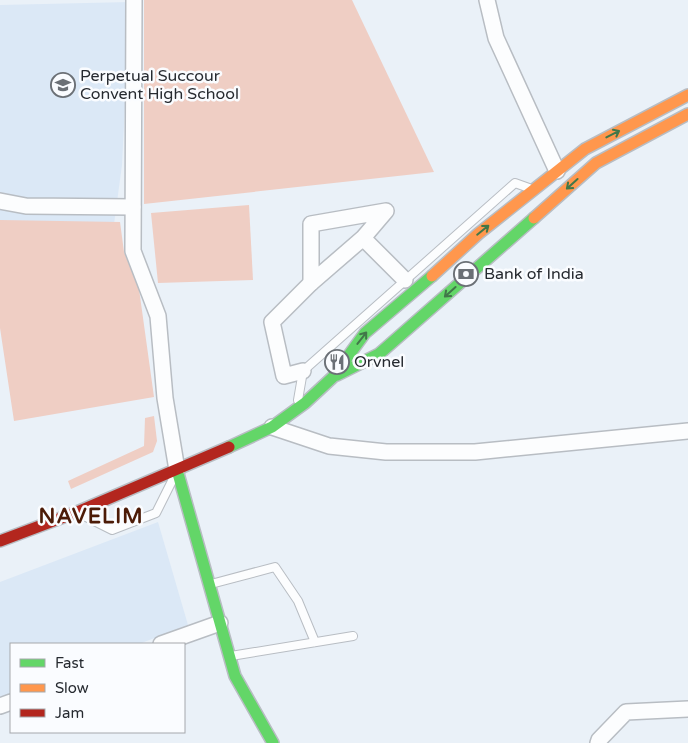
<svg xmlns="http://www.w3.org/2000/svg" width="688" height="743" font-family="'Varela Round',sans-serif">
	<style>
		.built { fill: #dbe8f6 }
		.green { fill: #efcec4 }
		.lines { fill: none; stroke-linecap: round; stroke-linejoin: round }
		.lane-casing { stroke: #b8bdc3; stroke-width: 10 }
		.street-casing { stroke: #b8bdc3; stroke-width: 18 }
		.fast-casing { stroke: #b8bdc3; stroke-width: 14 }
		.slow-casing { stroke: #b8bdc3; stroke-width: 14 }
		.jam-casing { stroke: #b8bdc3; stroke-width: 14 }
		.lane { stroke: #fcfdfe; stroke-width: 8 }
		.street { stroke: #fcfdfe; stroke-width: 15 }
		.fast { stroke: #63d668; stroke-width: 11 }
		.slow { stroke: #ff974d; stroke-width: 11 }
		.jam { stroke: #b3261e; stroke-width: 11 }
		.oneway { stroke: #417749 }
		.labels { text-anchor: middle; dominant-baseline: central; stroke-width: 5; stroke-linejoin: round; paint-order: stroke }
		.poi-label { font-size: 16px; fill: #262a30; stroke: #fafcff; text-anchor: start }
		.district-label { font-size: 21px; font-weight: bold; letter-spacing: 1px; fill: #4c1b07; stroke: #fafcff }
	</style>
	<rect width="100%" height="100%" fill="#eaf1f8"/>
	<g class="built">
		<path d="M130,2L122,165L114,224L0,230V5Z"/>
		<path d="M158,522L188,625L139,644H11V694L0,698V582Z"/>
	</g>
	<g class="green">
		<path d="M144,0H352L434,172L144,204Z"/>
		<path d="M249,205L253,280L158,283L151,213Z"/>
		<path d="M0,220L120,222L124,252L139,289L154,397L14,421L0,328Z"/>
		<path d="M154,416L157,441L153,452L71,489L68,481L144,446L145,418Z"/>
	</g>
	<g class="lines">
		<defs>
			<g id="lane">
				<path d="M298,400L303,371L515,183L529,188"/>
				<path d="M82,515L112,530L156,513L173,479"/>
				<path d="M211,584L275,567L298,601L315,642"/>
				<path d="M231,656L353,636"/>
			</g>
			<g id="street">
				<path d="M134,0L133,251L158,316L165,398L177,470"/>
				<path d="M487,0L496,38L557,171"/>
				<path d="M0,201L26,206L133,207"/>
				<path d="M363,238L386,211L311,224V283L363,238L405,280"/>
				<path d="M303,371L284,376L272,322L311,283"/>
				<path d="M272,427L329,446L386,452H475L688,431"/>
				<path d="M161,644L220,623"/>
				<path d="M0,706L11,702"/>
				<path d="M598,743L599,740L626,712L688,709"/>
			</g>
			<g id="fast">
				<path d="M337,375L379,354L534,218"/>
				<path d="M229,447L272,427L305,403L333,377L365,333L432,276"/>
				<path d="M177,470L235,676L273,743"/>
			</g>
			<g id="slow">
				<path d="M534,218L596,163L688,114"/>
				<path d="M432,276L478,234L585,149L688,95"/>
			</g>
			<path id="jam" d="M0,541L77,512L229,447"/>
		</defs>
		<use href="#lane" class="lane-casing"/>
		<use href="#street" class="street-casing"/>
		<use href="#fast" class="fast-casing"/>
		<use href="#slow" class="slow-casing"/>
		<use href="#jam" class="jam-casing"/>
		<use href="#lane" class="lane"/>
		<use href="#street" class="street"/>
		<use href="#fast" class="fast"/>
		<use href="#slow" class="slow"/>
		<use href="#jam" class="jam"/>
	</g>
	<defs><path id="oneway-shaft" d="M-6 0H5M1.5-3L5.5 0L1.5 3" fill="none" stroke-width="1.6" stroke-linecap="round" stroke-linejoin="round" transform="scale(1.25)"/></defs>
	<g class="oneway">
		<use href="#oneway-shaft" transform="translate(613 134) rotate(-27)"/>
		<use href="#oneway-shaft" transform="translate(572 184) rotate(138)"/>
		<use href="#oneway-shaft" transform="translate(483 230) rotate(-39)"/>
		<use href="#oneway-shaft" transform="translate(450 292) rotate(138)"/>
		<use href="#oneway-shaft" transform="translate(362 338) rotate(-52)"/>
	</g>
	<defs>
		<symbol id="school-ring" viewBox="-11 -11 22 22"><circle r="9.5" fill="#fafcff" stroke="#6b7076" stroke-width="1.5"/><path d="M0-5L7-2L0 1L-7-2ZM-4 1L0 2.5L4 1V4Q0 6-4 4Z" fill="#6b7076"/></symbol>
		<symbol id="bank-ring" viewBox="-11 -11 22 22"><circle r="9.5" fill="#fafcff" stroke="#6b7076" stroke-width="1.5"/><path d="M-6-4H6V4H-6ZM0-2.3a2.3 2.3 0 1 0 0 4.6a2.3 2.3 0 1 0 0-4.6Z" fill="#6b7076"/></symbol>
		<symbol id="restaurant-ring" viewBox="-11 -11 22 22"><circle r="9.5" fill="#fafcff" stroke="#6b7076" stroke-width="1.5"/><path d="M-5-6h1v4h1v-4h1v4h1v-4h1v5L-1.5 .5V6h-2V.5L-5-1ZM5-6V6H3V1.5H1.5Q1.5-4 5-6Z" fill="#6b7076"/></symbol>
	</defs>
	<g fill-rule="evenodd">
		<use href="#school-ring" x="49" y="71" width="28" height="28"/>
		<use href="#bank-ring" x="452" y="260" width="28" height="28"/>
		<use href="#restaurant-ring" x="323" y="348" width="28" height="28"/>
	</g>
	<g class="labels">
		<g class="poi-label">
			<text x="80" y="76">Perpetual Succour<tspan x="80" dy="18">Convent High School</tspan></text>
			<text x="484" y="274">Bank of India</text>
			<text x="354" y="362">Orvnel</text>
		</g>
		<g class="district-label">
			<text x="91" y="516">NAVELIM</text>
		</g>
	</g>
	<rect x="10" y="643" width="175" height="90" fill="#fafcff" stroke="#a5a8ac"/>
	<rect x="20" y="659" width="25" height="8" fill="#63d668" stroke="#a5a8ac"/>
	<text x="55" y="668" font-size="15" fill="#262a30">Fast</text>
	<rect x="20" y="684" width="25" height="8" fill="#ff974d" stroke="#a5a8ac"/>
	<text x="55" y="693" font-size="15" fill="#262a30">Slow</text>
	<rect x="20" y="709" width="25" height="8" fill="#b3261e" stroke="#a5a8ac"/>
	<text x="55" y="718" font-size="15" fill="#262a30">Jam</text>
</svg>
